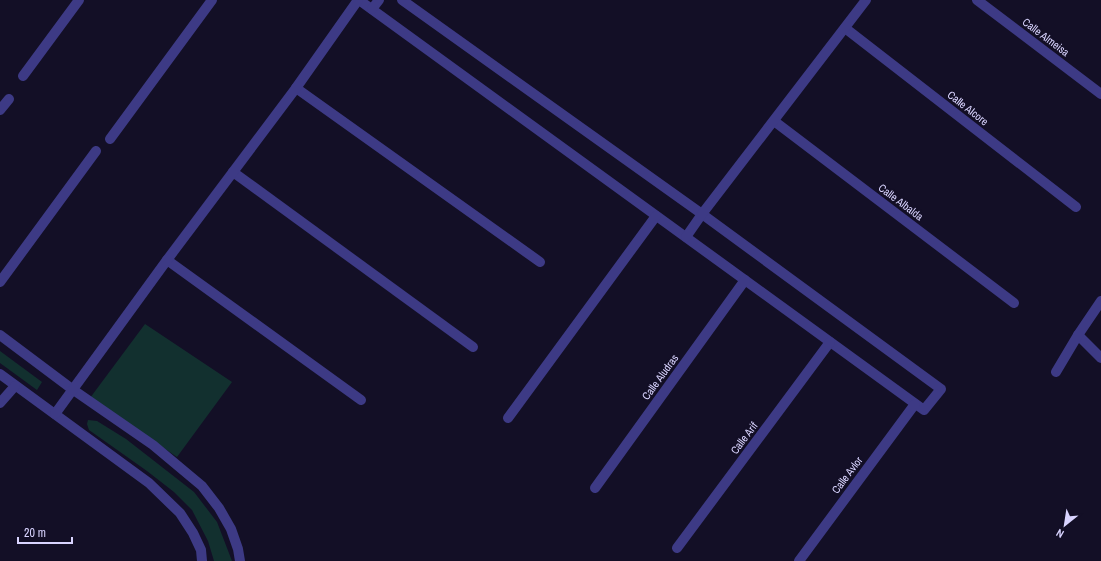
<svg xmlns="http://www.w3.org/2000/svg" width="1101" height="561" font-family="'Archivo Narrow',sans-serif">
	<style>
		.green { fill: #12302f }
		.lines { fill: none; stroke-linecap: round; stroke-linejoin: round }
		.minor { stroke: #3d3a85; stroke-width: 10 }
		.labels { text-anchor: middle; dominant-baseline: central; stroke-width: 4; stroke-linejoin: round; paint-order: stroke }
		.street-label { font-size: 11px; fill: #d9d4ff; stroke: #130f26 }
	</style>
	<rect width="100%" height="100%" fill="#130f26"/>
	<g class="green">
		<path d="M145,324L232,382L177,457L90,398Z"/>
		<path d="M0,351L42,382L37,390L0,363Z"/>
		<path d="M88,420L97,421L126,439L194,492L217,522L232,561H214L208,541L192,510L174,492L147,471L89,430L87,424Z"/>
	</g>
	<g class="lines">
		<g class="minor">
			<path d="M359,0L924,410L941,389L702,214L402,0"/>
			<path d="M977,0L1101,94"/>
			<path d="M372,9L379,0"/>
			<path d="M845,28L1076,207"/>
			<path d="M23,76L79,0"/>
			<path d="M296,88L540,262"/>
			<path d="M0,110L9,99"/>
			<path d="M774,121L1014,303"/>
			<path d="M110,139L212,0"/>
			<path d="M233,172L473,347"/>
			<path d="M686,237L702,214L866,0"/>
			<path d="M167,260L361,400"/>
			<path d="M0,282L96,151"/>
			<path d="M0,335L72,389L153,445L202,486L219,508L231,529L238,549L240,561"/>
			<path d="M1078,335L1101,358"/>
			<path d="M1056,372L1078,335L1101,301"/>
			<path d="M0,374L149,483L180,513L193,533L201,550L202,561"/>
			<path d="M0,403L15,386"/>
			<path d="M55,414L167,260L296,88L358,0"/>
			<path d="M508,418L656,216"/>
			<path d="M595,488L745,280"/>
			<path d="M677,548L830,342"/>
			<path d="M799,561L915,404"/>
		</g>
	</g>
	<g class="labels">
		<g class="street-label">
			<text transform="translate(1046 37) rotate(37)">Calle Almeisa</text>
			<text transform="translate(968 108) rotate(38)">Calle Alcore</text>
			<text transform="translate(901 202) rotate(37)">Calle Albalda</text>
			<text transform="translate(660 377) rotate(-54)">Calle Aludras</text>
			<text transform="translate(744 438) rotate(-53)">Calle Arif</text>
			<text transform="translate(847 475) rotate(-53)">Calle Avlor</text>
		</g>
	</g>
	<g transform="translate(1065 525) rotate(210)" stroke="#130f26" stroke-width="3" paint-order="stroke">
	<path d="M0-3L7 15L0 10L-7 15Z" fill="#d9d4ff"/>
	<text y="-6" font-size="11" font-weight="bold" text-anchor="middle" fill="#d9d4ff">N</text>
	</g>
	<path d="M18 537v6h54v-6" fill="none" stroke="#d9d4ff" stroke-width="2"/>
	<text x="24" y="537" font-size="12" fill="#d9d4ff" stroke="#130f26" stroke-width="3" paint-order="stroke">20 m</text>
</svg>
